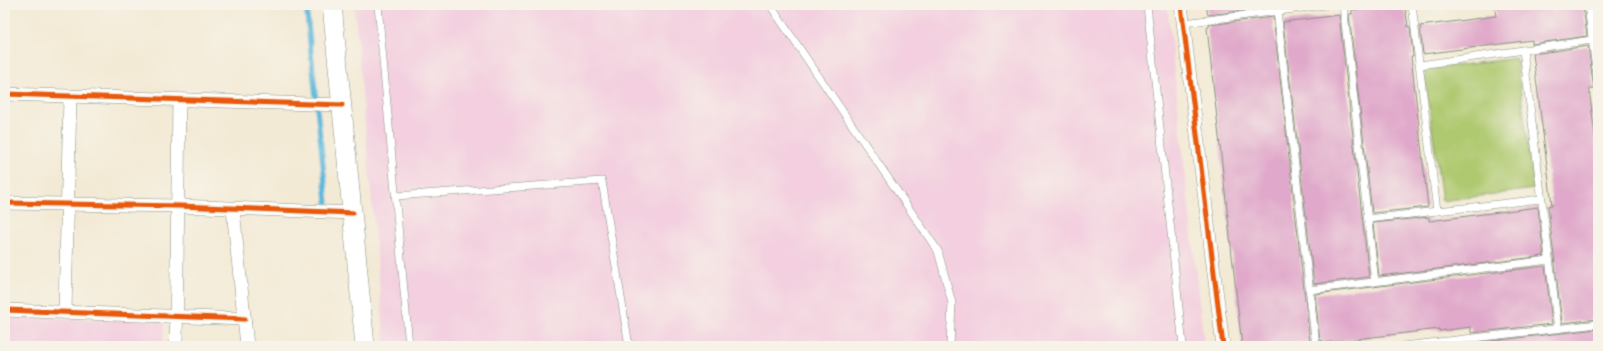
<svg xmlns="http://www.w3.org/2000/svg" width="1603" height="351" font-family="'Architects Daughter',sans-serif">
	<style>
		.built { fill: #f3cfdf }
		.green { fill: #afc96f; stroke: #678352 }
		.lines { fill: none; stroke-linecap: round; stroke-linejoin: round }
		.stream { stroke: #5db8db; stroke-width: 5 }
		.building { fill: #e0a8ca }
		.lane-casing { stroke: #899484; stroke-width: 8 }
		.street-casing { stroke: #899484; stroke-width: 14 }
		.secondary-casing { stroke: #899484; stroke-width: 20 }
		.lane { stroke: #fff; stroke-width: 7 }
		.street { stroke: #fff; stroke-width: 13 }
		.secondary { stroke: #fff; stroke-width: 19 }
		.cycleway-casing { stroke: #f7f3e8; stroke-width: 8 }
		.cycleway { stroke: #e8590c; stroke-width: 5 }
	</style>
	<rect width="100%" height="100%" fill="#f7f3e8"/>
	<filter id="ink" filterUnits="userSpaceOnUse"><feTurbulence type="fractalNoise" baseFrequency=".025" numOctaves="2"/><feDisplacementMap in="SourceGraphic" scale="8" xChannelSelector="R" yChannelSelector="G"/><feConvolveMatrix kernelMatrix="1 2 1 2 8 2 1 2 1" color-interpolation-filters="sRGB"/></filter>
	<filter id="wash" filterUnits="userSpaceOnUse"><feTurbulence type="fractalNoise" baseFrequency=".012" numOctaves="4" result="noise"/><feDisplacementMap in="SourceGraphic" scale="16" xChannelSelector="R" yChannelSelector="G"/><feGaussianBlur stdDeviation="0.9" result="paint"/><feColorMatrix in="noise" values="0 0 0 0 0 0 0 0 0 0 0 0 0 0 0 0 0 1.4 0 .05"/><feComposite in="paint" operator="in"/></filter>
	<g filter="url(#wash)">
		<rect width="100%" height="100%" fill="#f3ead5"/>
		<g class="built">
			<path d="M354,5H1167L1204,346H385Z"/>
			<path d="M5,317L164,321L163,346H5Z"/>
		</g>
		<path class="green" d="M1516,58L1534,189L1442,201L1424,70Z"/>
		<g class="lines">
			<path class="stream" d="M306,5L327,202"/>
		</g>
		<g id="blocks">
			<g class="building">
				<path d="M1206,5H1279V6L1208,15Z"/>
				<path d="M1396,5H1405L1408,27H1410L1413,56H1411L1428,207L1372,213L1349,14H1352V10Z"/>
				<path d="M1494,5H1583L1587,36L1532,44V40L1423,54L1420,26L1496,16Z"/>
				<path d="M1593,5H1598V45Z"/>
				<path d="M1339,15L1369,277L1314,284L1283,22Z"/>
				<path d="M1273,17L1310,342L1271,346H1242L1207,28L1209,27V25Z"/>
				<path d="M1588,46L1594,89H1589L1598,159V319L1562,323L1548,206L1552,205L1533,54Z"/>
				<path d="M1538,207L1544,256L1379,276L1373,223L1429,217V221Z"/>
				<path d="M1545,266L1552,324L1471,333V327L1439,331V329L1323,343V340L1320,341L1315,294Z"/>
				<path d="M1598,329V346H1472V343Z"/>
			</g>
		</g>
	</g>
	<g filter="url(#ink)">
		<use href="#blocks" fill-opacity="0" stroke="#899484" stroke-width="1"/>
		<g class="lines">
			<defs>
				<g id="lane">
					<path d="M378,5L409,346"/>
					<path d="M770,5L938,251L952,303L950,346"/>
					<path d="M1147,5L1183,346"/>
					<path d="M1343,5L1375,282"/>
					<path d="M1412,5L1437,211"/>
					<path d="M1588,5L1598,86"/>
					<path d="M1277,11L1316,346"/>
					<path d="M1184,23L1325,5"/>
					<path d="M1523,50L1558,329"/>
					<path d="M1420,65L1592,40"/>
					<path d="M396,196L602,181L629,346"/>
					<path d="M1368,219L1541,199"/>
					<path d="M1309,290L1549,260"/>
					<path d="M1403,346L1598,324"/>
				</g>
				<g id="street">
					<path d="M1181,5L1223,346"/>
					<path d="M5,94L342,105"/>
					<path d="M5,203L178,206L353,213"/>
					<path d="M233,209L247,346"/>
					<path d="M5,310L245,319"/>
					<path d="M65,312L70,96"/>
					<path d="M176,346L179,100"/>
				</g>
				<path id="secondary" d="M332,5L365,346"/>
			</defs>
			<use href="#lane" class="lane-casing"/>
			<use href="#street" class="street-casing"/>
			<use href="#secondary" class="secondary-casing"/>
			<use href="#lane" class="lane"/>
			<use href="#street" class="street"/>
			<use href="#secondary" class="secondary"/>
			<defs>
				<g id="cycleway">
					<path d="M1181,5L1223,346"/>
					<path d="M5,94L342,105"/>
					<path d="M5,203L178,206L353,213"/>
					<path d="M5,310L245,319"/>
				</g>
			</defs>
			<use href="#cycleway" class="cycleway-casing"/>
			<use href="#cycleway" class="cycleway"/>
		</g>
	</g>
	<rect width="1603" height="351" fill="none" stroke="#f7f3e8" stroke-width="20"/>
</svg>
